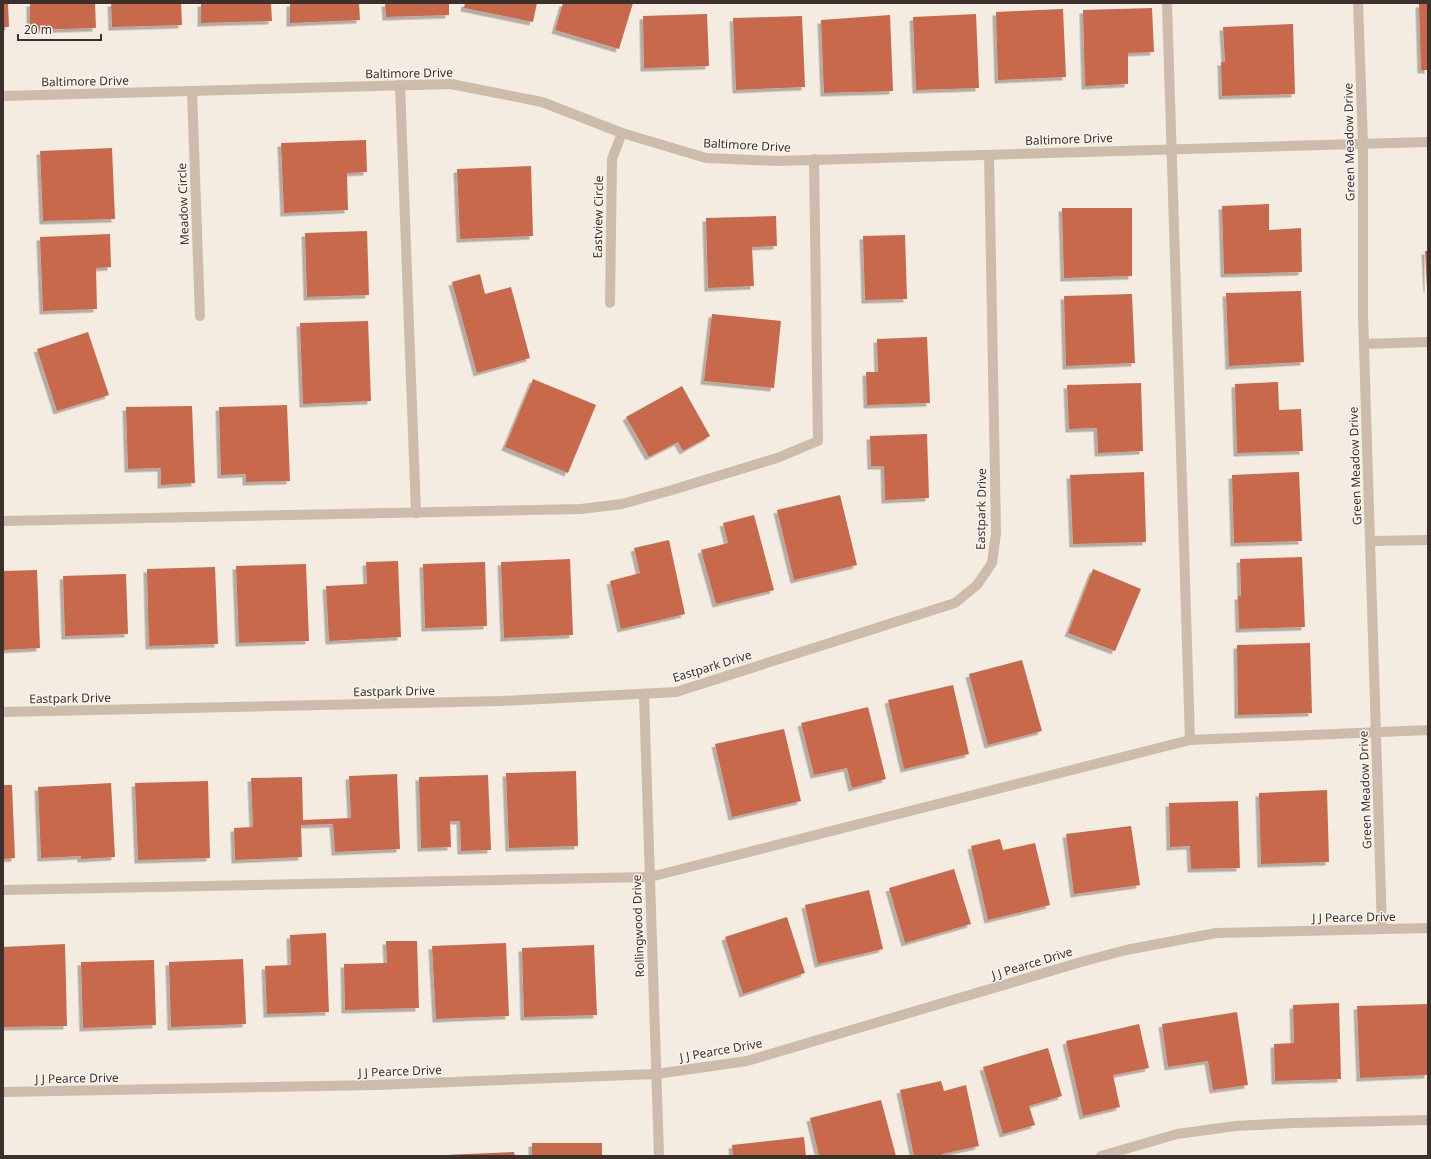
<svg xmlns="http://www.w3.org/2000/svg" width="1431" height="1159" font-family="'Noto Sans',sans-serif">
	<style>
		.building { fill: #c8694b; filter: url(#shadow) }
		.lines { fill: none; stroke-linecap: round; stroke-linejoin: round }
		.lane { stroke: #cdbbac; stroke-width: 10 }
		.street { stroke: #cdbbac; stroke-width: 10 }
		.labels { text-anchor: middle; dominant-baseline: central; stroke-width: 3; stroke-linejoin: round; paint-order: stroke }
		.street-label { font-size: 12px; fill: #3b302b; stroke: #fbf5ee }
	</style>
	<defs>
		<filter id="shadow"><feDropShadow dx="-3.5" dy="3.5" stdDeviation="0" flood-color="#0004"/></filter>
	</defs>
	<rect width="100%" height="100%" fill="#f4ebe1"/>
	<g class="building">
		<path d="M3,3H8L9,27H3Z"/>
		<path d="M30,3H95L96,28L30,30Z"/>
		<path d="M111,3H181L182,25L112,27Z"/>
		<path d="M201,3H271L272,21L201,23Z"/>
		<path d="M290,3H359L360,20L290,23Z"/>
		<path d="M385,3H449V15L386,17Z"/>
		<path d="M465,3H537L533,22L464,8Z"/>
		<path d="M563,3H633L619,49L555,30Z"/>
		<path d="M1419,4H1428V70H1421Z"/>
		<path d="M1152,8L1154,52L1128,53V84L1085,86L1083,10Z"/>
		<path d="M1063,9L1066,77L998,80L996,12Z"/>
		<path d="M707,14L709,66L644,68L643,16Z"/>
		<path d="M976,14L979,88L916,90L913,17Z"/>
		<path d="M890,15L893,91L824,93L821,20Z"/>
		<path d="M802,16L805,87L736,90L733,18Z"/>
		<path d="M1293,24L1295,94L1222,96L1221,62H1225L1223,27Z"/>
		<path d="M366,140L367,172L347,173L348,210L284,213L281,143Z"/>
		<path d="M112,148L115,219L43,221L40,151Z"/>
		<path d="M531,166L533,236L460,239L457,169Z"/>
		<path d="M1269,204V230L1301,228L1302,272L1224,274L1222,206Z"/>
		<path d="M1062,208H1132V276L1064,278Z"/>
		<path d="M776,216L777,246L752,247L754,286L708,288L706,218Z"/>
		<path d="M367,231L369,295L307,297L305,233Z"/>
		<path d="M110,234L111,267L96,268L97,309L43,311L40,237Z"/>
		<path d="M905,235L907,299L865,300L863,236Z"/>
		<path d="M1425,251H1428V289H1427Z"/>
		<path d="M480,274L485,294L511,287L530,358L477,373L452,282Z"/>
		<path d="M1301,291L1304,362L1229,366L1226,293Z"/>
		<path d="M1132,294L1135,363L1066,366L1064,296Z"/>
		<path d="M712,314L781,321L774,388L704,381Z"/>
		<path d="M368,321L371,401L303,404L300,323Z"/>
		<path d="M88,332L109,395L57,411L37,349Z"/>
		<path d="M927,337L930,403L867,405L866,372H878L877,339Z"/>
		<path d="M533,379L596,405L568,473L505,447Z"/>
		<path d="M1278,382L1279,410L1301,409L1303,451L1237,453L1235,384Z"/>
		<path d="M1141,383L1143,451L1098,453L1097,428L1069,429L1067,385Z"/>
		<path d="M682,386L710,436L683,451L678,442L649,457L626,417Z"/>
		<path d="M287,405L290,481L246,482V474L221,475L219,407Z"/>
		<path d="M192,406L195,483L161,485V468L128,469L126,407Z"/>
		<path d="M927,434L929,498L885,500L884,466H871L870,436Z"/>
		<path d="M1144,472L1146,542L1073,544L1070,475Z"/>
		<path d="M1299,472L1302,541L1234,543L1232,475Z"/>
		<path d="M840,495L857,565L794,580L777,510Z"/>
		<path d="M754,515L774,590L716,604L701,550L728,543L723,523Z"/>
		<path d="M669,540L685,614L621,629L610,581L640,573L634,548Z"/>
		<path d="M1302,557L1305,627L1239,629L1238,596H1241L1240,559Z"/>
		<path d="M570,559L573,635L504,638L501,562Z"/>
		<path d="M398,561L401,637L329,641L326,586L367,584L366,562Z"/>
		<path d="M485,562L487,626L425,628L423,564Z"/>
		<path d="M306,564L309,641L239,643L236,566Z"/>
		<path d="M215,567L218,644L149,646L147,569Z"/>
		<path d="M1093,569L1141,589L1115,651L1068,633Z"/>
		<path d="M37,570L40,648L3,650V571Z"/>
		<path d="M126,574L128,634L65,636L63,576Z"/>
		<path d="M1310,643L1312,713L1238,715L1237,645Z"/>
		<path d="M1022,660L1042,731L988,745L969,674Z"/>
		<path d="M953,685L969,754L904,769L888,700Z"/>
		<path d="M868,707L886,779L852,788L847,768L814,775L801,723Z"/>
		<path d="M784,729L801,801L732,817L715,744Z"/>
		<path d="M576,771L578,846L509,848L506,773Z"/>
		<path d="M397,774L400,849L335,852L333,824L301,825L302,857L235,860L234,828L253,827L251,778L302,777L303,820L351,818L349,776Z"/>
		<path d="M488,775L491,850L461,851L460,821H450L451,847L421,848L419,777Z"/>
		<path d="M208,781L210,858L138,860L135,783Z"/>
		<path d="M111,783L115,857L81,859V856L41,858L38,787Z"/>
		<path d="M3,785H12L15,858L3,859Z"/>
		<path d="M1327,790L1329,862L1261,864L1259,793Z"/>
		<path d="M1238,801L1240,868L1191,869L1190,846L1170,847L1169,803Z"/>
		<path d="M1131,826L1140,885L1074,894L1066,834Z"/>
		<path d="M1000,839L1003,850L1035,843L1050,905L988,920L971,846Z"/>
		<path d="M954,869L971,924L905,943L889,888Z"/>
		<path d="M869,890L883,949L818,964L805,905Z"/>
		<path d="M787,917L805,973L743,994L725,937Z"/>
		<path d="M326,933L329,1012L267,1014L265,966L291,965L290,935Z"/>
		<path d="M386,941H417L419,1008L345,1010L344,964L387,963Z"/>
		<path d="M506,943L509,1016L436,1019L432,946Z"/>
		<path d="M65,944L67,1026L3,1027V947Z"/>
		<path d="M594,945L597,1015L524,1017L522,948Z"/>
		<path d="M243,959L246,1024L171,1027L169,962Z"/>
		<path d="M154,960L156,1025L83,1028L81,962Z"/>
		<path d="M1339,1003L1341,1079L1275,1081L1274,1044L1294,1043L1293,1005Z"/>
		<path d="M1428,1004V1075L1360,1078L1357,1006Z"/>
		<path d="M1237,1012L1248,1085L1213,1090L1208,1061L1168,1067L1162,1024Z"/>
		<path d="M1139,1024L1149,1068L1113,1075L1120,1107L1083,1116L1066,1041Z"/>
		<path d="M1048,1048L1062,1096L1029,1106L1035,1125L1003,1134L983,1067Z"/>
		<path d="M941,1081L944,1091L966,1085L979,1146L942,1154V1156H914L900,1090Z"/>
		<path d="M881,1100L896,1156H819L810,1118Z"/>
		<path d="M804,1137L806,1156H733L732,1145Z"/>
		<rect x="532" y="1143" width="70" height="13"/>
		<path d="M514,1152L515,1156H445V1155Z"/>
	</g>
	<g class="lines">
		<g class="lane">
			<path d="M1167,3L1190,740"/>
			<path d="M400,85L416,513"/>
			<path d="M1364,344L1428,342"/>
			<path d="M3,521L581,509L622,504L672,490L777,458L818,441L814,159"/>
			<path d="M3,890L650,877L1190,740L1428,730"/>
			<path d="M1101,1156L1177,1134L1235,1126L1294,1123L1428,1120"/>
		</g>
		<g class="street">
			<path d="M1358,3L1363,144V315L1382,929"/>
			<path d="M192,91L200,316"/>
			<path d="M3,96L451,84L542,102L622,133L706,158L777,161L1428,142"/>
			<path d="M610,303L612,159L622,133"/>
			<path d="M1370,541L1428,540"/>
			<path d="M644,695L659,1156"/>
			<path d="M3,712L502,701L676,692L955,603L977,585L992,563L996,533L989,155"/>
			<path d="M3,1092L375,1085L656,1074L747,1061L1081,962L1126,950L1216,933L1428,928"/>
		</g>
	</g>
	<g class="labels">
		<g class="street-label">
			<text transform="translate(409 73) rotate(-1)">Baltimore Drive</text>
			<text transform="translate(85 81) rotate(-1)">Baltimore Drive</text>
			<text transform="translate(1069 139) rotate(-2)">Baltimore Drive</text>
			<text transform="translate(1349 142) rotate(-91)">Green Meadow Drive</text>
			<text transform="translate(747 145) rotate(3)">Baltimore Drive</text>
			<text transform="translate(183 204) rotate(-92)">Meadow Circle</text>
			<text transform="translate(598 217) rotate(-89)">Eastview Circle</text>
			<text transform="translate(1355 466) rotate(-92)">Green Meadow Drive</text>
			<text transform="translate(981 509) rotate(-89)">Eastpark Drive</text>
			<text transform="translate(712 666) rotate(-17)">Eastpark Drive</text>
			<text transform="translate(394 691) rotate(-1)">Eastpark Drive</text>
			<text transform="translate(70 698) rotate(-1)">Eastpark Drive</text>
			<text transform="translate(1365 790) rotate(-92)">Green Meadow Drive</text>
			<text transform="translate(1354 917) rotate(-1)">J J Pearce Drive</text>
			<text transform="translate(638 926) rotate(-92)">Rollingwood Drive</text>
			<text transform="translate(1032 963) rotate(-17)">J J Pearce Drive</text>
			<text transform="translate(721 1050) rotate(-10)">J J Pearce Drive</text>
			<text transform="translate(400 1071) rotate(-2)">J J Pearce Drive</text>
			<text transform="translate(77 1078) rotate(-1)">J J Pearce Drive</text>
		</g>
	</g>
	<rect width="1431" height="1159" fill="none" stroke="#3b302b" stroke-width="8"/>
	<path d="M18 34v6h83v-6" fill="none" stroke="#3b302b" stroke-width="2"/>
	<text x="24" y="34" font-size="12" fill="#3b302b" stroke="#fbf5ee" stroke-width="3" paint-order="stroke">20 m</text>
</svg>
